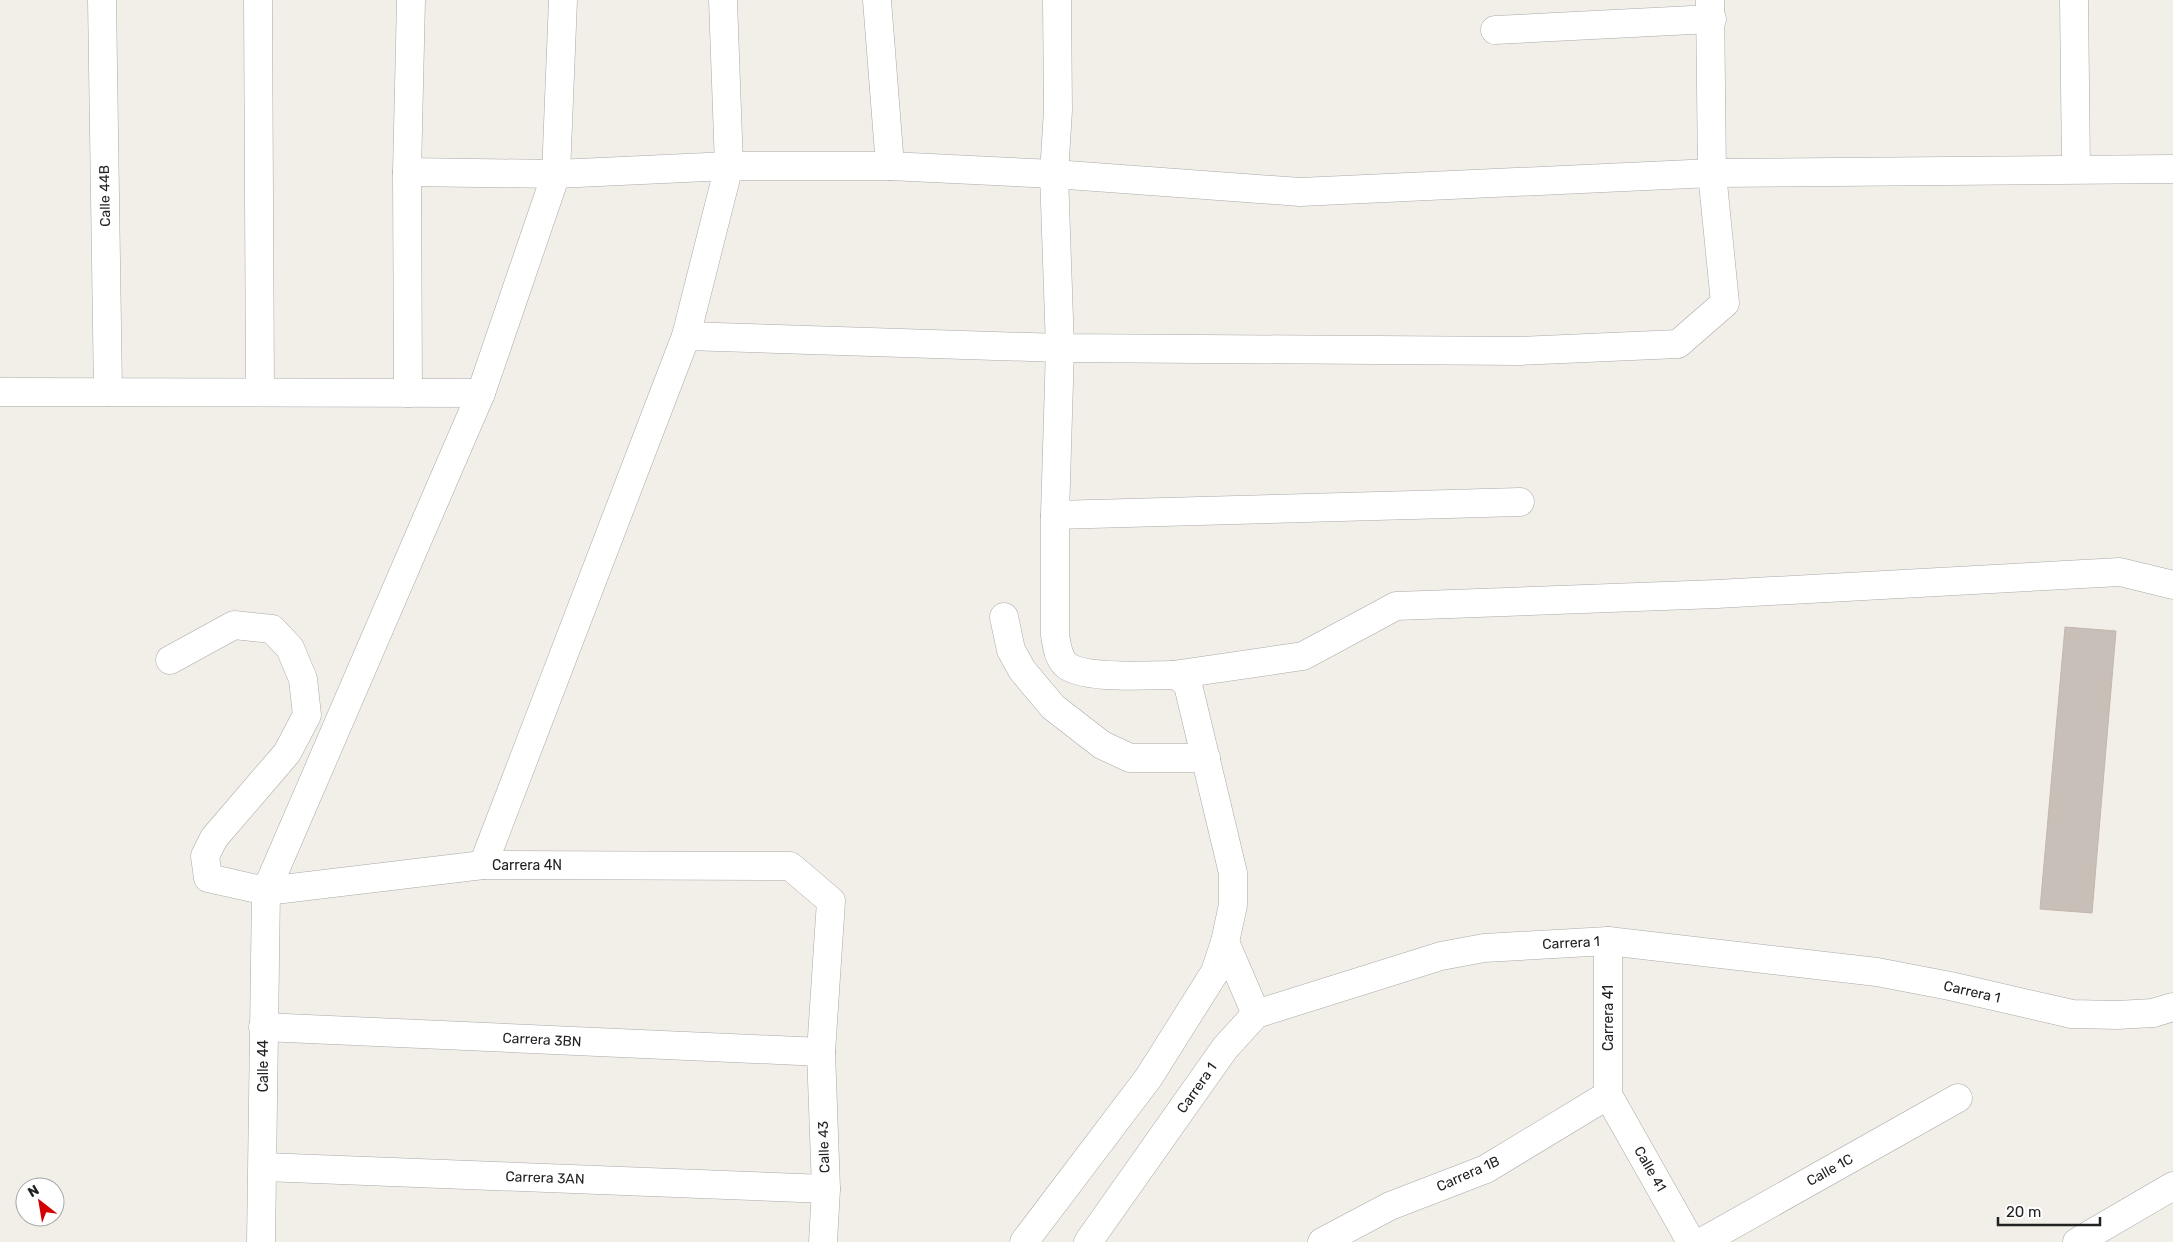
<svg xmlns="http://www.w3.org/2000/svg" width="2173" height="1242" font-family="Rubik,sans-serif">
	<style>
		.building { fill: #c7bfb8; stroke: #c4b6ab }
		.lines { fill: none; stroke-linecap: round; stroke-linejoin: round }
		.minor-casing { stroke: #a9a9a9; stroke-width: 29 }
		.minor { stroke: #fff; stroke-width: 28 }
		.labels { text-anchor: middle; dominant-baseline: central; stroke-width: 4; stroke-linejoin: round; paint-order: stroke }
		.street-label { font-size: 14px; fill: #222; stroke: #fff }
	</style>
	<rect width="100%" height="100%" fill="#f2efe9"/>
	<path class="building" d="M2065,627L2116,631L2092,913L2040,909Z"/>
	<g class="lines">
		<defs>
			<g id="minor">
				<path d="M102,0L108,392"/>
				<path d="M258,0L260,392"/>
				<path d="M877,0L890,166"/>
				<path d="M2074,0L2076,169"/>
				<path d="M1495,30L1712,19"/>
				<path d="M407,172L556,174L729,166H890L1054,174L1300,192L1712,173L2173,169"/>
				<path d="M686,336L1060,348L1520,351L1678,344L1725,303L1712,173L1710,0"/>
				<path d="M0,392L481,393"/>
				<path d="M408,393L407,172L411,0"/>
				<path d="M1055,515L1520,502"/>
				<path d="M1004,617L1011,650L1022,670L1053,707L1102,745L1130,758H1206"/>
				<path d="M170,660L234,625L272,629L290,648L303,679L307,715L287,753L214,838L205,856L208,878L266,891L483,865L790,866L831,901L821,1052L826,1189L823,1242"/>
				<path d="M1173,675L1303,656L1396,606L1717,594L2120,572L2173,585"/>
				<path d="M483,865L686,336L729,166L723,0"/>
				<path d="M1608,941V1095L1691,1242"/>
				<path d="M1225,942L1256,1014"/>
				<path d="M263,1027L821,1052"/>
				<path d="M264,1167L826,1189"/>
				<path d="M261,1242L266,891L481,393L556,174L563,0"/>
				<path d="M1024,1242L1149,1077L1215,972L1225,942L1233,905V873L1188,685L1181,678L1173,675C1149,675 1081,680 1065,664C1057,655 1057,645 1055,635V515L1060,348L1054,174L1058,110L1057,0"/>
				<path d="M1088,1242L1225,1048L1256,1014L1441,956L1484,948L1608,941L1877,972L1950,986L2072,1014L2117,1015L2153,1013L2173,1007"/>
				<path d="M1322,1242L1390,1206L1486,1169L1608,1095"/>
				<path d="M1702,1242L1958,1098"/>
				<path d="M2077,1242L2173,1186"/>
			</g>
		</defs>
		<use href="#minor" class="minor-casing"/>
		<use href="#minor" class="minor"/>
	</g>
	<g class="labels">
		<g class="street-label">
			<text transform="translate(105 196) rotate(-91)">Calle 44B</text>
			<text x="527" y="865">Carrera 4N</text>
			<text transform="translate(1571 943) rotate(-3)">Carrera 1</text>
			<text transform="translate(1972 992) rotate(13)">Carrera 1</text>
			<text transform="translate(1608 1018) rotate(-90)">Carrera 41</text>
			<text transform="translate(542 1040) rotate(3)">Carrera 3BN</text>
			<text transform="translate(263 1066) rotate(-90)">Calle 44</text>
			<text transform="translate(1197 1088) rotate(-55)">Carrera 1</text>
			<text transform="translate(824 1147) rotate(-92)">Calle 43</text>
			<text transform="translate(1650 1169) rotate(60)">Calle 41</text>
			<text transform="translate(1830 1170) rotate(-29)">Calle 1C</text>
			<text transform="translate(1468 1174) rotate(-24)">Carrera 1B</text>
			<text transform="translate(545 1178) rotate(2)">Carrera 3AN</text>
		</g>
	</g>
	<g transform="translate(40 1202) rotate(329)"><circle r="24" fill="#ffffff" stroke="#a7a7a7"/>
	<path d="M0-4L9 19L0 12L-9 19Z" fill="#d40000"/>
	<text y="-8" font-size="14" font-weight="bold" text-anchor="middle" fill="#222222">N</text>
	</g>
	<path d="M1998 1217v8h102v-8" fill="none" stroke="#222222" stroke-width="2.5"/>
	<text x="2006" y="1217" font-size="15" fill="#222222" stroke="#ffffff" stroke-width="4" paint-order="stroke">20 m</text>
</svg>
